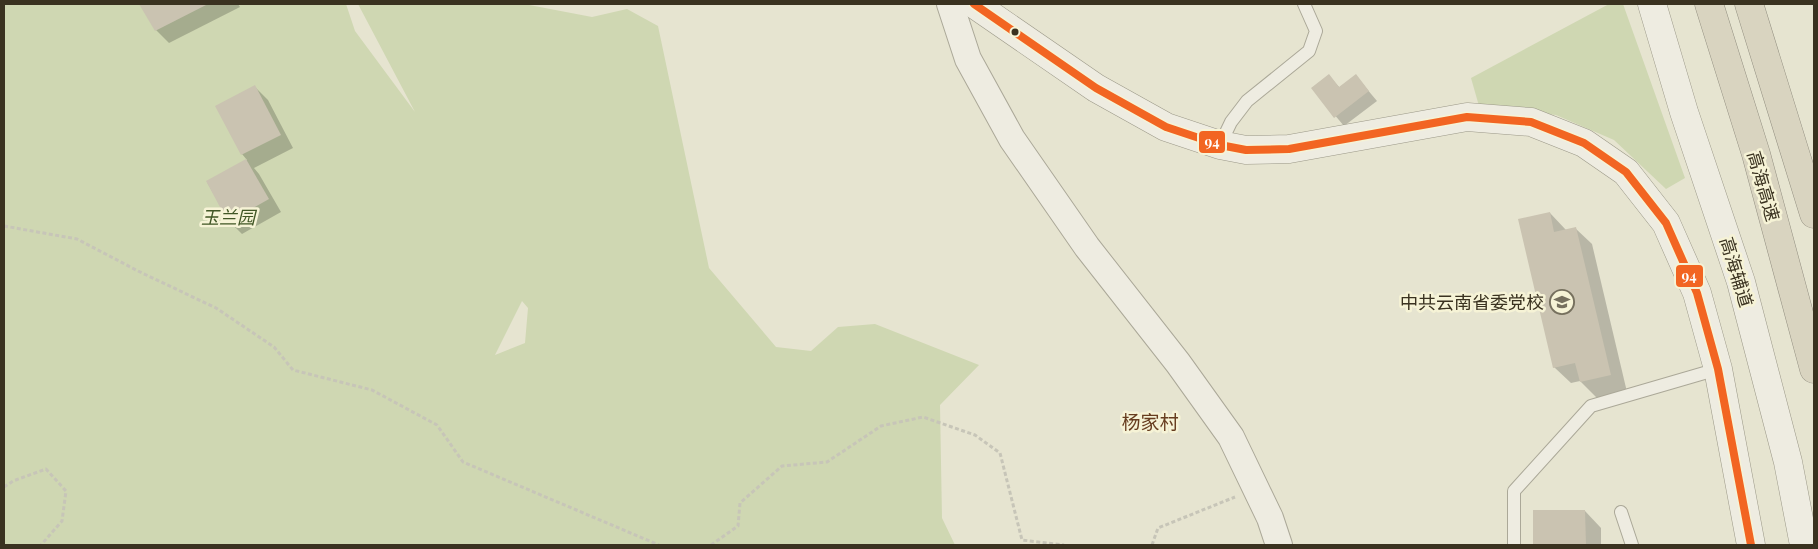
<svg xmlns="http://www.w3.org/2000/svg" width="1818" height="549" font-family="'Playfair Display','Noto Sans SC',serif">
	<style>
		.green { fill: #cfd7b2; fill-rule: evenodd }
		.shadow { fill: #0003 }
		.building { fill: #cac3b1 }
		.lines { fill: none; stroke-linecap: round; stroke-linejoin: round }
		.service-casing { stroke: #aba898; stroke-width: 14 }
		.minor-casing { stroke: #aba898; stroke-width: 28 }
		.secondary-casing { stroke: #9b9888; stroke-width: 29 }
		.motorway-casing { stroke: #918d7f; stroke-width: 29 }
		.path { stroke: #c7c5b8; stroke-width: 3; stroke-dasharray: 4 2.5; stroke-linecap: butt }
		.service { stroke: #eeece1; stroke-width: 12 }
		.minor { stroke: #eeece1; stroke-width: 26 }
		.secondary { stroke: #eeece1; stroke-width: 28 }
		.motorway { stroke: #d9d4c0; stroke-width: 28 }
		.bus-1-casing { stroke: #f6f3d6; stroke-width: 11 }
		.bus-1 { stroke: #f26522; stroke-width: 8 }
		.bus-dot { fill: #3a3220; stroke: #f6f3d6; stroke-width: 2 }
		.labels { text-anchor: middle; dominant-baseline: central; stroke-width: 5; stroke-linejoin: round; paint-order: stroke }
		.street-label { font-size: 18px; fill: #3a3220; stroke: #f6f3d6 }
		.park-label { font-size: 18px; font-style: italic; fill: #415726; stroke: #f6f3d6 }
		.poi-label { font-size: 18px; fill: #3a3220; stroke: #f6f3d6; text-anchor: end }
		.neighbourhood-label { font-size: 19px; fill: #673d1f; stroke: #f6f3d6 }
		.line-badge { stroke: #f6f3d6; stroke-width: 2 }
		.badge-label { font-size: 14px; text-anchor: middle; font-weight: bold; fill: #fff }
	</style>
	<rect width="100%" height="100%" fill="#e6e4d0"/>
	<g class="green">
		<path d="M4,4H346L355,31L415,112L358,4H524L592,17L627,9L658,26L709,268L776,347L811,351L838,327L875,324L979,365L940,405L942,518L955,545H4ZM522,301L528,308L525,343L495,355Z"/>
		<path d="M1609,4H1623L1685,178L1666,189L1614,140L1556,115L1479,106L1471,78Z"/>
	</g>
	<g class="shadow">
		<path d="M141,4H238L240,7L169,43L156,30Z"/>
		<path d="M1329,76L1340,88L1356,76L1377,101L1344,126L1312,88Z"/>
		<path d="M255,87L268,100L293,148L254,168L259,174L281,212L242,234L229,221L207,182L247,160L242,154Z"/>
		<path d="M1550,213L1566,230L1575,228L1592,244L1627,392L1597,398L1580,381L1571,383L1554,367Z"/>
		<path d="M1585,511L1601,528V545H1534V512Z"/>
	</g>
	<g class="building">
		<path d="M139,4H208L155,31Z"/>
		<path d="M1329,74L1339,87L1356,74L1369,91L1334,118L1311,88Z"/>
		<path d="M255,85L281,135L241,155L215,106Z"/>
		<path d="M246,159L269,199L228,222L206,181Z"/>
		<path d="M1550,212L1554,232L1576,227L1611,375L1580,382L1575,363L1553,368L1518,219Z"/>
		<path d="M1533,510H1585L1586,545H1533Z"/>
	</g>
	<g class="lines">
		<defs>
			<g id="service">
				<path d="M1220,145L1231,122L1247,101L1309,51L1316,31L1304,4"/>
				<path d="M1621,512L1632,545"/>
				<path d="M1514,545V491L1591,406L1718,369"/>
			</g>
			<path id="minor" d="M950,4L968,59L1012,139L1087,247L1178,363L1231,437L1270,518L1279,545"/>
			<g id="secondary">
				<path d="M974,4L1096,88L1166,127L1220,145L1246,150L1289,149L1467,117L1531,122L1584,143L1626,172L1666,223L1697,293L1718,369L1751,545"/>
				<path d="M1652,4L1684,112L1741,282L1788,462L1804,545"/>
			</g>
			<g id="motorway">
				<path d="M1709,4L1756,154L1814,369"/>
				<path d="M1749,4L1814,214"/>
			</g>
		</defs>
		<use href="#service" class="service-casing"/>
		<use href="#minor" class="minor-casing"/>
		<use href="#secondary" class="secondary-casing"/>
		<use href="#motorway" class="motorway-casing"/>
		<g class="path">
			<path d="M4,226L77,239L138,271L216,308L274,347L293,370L372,390L437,425L463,462L659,545"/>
			<path d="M4,487L13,481L46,469L66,491L62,521L41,545"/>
			<path d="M711,545L738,526L740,503L782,466L827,462L881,426L923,417L975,435L1000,453L1022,540L1064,545"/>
			<path d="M1152,545L1158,528L1235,497"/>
		</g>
		<use href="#service" class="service"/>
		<use href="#minor" class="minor"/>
		<use href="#secondary" class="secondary"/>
		<use href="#motorway" class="motorway"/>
		<defs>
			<path id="bus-1" d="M974,4L1096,88L1166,127L1220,145L1246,150L1289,149L1467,117L1531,122L1584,143L1626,172L1666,223L1697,293L1718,369L1751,545"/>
		</defs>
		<use href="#bus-1" class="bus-1-casing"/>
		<use href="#bus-1" class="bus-1"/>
	</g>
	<defs>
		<symbol id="university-ring" viewBox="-11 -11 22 22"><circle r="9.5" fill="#f6f3d6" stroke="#76705e" stroke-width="1.5"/><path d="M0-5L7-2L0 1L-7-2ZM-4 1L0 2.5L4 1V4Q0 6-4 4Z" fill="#76705e"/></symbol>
	</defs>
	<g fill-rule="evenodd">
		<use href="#university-ring" x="1548" y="288" width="28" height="28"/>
	</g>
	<circle class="bus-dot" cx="1015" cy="32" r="4.5"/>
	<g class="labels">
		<g class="street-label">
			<text transform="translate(1764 186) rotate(74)">高海高速</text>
			<text transform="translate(1737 272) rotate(73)">高海辅道</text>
		</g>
		<g class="park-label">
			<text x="228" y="217">玉兰园</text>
		</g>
		<g class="poi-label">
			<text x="1544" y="302">中共云南省委党校</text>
		</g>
		<g class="neighbourhood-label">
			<text x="1150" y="421">杨家村</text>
		</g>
	</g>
	<g class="line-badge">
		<rect x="1198" y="130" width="28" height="24" rx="5" fill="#f26522"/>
		<rect x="1675" y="264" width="29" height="24" rx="5" fill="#f26522"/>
	</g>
	<g class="badge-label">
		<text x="1212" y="147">94</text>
		<text x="1689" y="281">94</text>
	</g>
	<rect width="1818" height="549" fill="none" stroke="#3a3220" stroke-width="10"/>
</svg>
